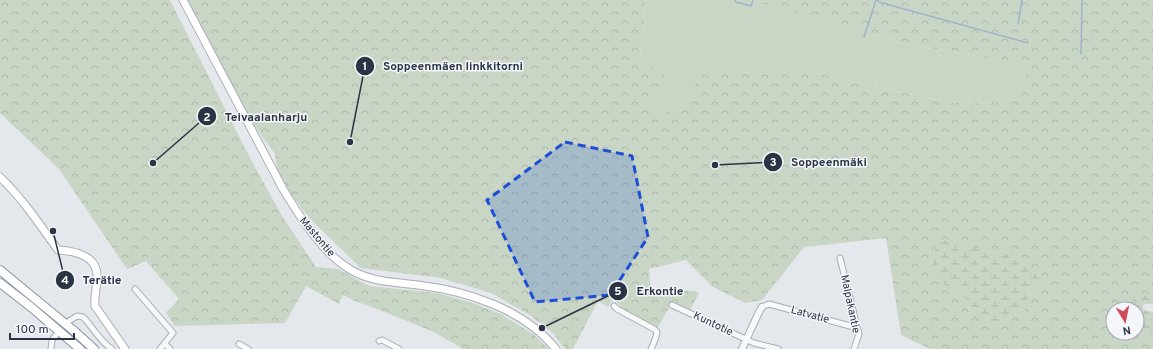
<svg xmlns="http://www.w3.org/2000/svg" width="1153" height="349" font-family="Overpass,sans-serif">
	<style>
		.green { fill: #c9d6c5 }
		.forest { fill: url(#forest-crowns); fill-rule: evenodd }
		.wetland { fill: url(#wetland-marsh) }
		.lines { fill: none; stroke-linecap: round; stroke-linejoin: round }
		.stream { stroke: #9fb4cc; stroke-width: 1.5 }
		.minor-casing { stroke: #a9aeb7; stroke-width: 7 }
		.tertiary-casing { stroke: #a9aeb7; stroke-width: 8 }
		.secondary-casing { stroke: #a9aeb7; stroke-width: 9 }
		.trunk-casing { stroke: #8b94a3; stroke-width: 10 }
		.minor { stroke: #f7f8fa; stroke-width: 5 }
		.tertiary { stroke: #f7f8fa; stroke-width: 6 }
		.secondary { stroke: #fff; stroke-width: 7 }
		.trunk { stroke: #fff; stroke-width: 8 }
		.marked { fill: #1d4ed8; fill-opacity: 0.2; stroke: #1d4ed8; stroke-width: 3; stroke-dasharray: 8 5; stroke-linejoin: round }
		.labels { text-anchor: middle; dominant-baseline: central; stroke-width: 3; stroke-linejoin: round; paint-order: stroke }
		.street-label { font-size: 11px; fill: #2b3445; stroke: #f4f6f9 }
		.leader { fill: none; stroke: #2b3445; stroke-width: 1.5 }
		.callout-dot { fill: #2b3445; stroke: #f4f6f9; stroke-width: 1.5 }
		.mark-label { font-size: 12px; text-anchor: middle; font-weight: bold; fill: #fff }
		.callout-label { font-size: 12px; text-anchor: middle; font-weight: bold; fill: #2b3445; stroke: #f4f6f9; stroke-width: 3; stroke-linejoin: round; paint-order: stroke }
	</style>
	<defs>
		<pattern id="forest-crowns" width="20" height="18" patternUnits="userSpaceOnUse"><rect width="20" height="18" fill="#c9d6c5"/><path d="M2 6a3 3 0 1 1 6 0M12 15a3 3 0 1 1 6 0" fill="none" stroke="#adb8ab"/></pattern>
		<pattern id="wetland-marsh" width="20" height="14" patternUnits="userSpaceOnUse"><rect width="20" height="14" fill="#c9d6c5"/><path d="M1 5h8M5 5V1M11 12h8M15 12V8" fill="none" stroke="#adb8ab"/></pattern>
	</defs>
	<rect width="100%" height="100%" fill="#e4e7ec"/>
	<path class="green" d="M646,0H750L907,44L1016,63L1032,69L1007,102L952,103L791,68L763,74L743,72H721L702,75L684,102L662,116L649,106L640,60Z"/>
	<g class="forest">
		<path d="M0,0H170L249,156L282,216L316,267L338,269L369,286L437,293L473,303L501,314L533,334L549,349H463L434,332L382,311L355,301L343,295L339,304L306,286L285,323L175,326L166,313L179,299L146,261L127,269L59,169L0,113Z"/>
		<path d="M187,0H646L640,59L666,77L649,106L662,115L684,102L701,75L721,72H743L763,74L791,68L952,103L1007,102L1031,69L1016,63L907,44L750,0H1153V304H1145L1142,306L1143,310L1153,312V349H930L901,335L886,238L804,247L762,300L745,303L713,287L686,260L649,269L651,290L695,291L699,293L690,310L672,302L657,329L621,309L619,304L615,300L611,301L608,307L598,301L573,349H565L554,334L528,314L491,293L441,278L361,268L310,219L278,177L275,154L250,119ZM945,240L958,244L1039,282L1028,296L970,315L966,299L958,289L932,268L936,245ZM1113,309H1137V333H1113Z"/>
	</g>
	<g class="wetland">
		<path d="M945,240L1002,254L1025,263L1038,271L1039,282L1028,296L1027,308L1011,319L998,324L970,315L966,299L958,289L940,283L932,268L936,244Z"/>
		<path d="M1145,296H1153V304H1145L1142,306L1143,310L1153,312V339L1142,337L1136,333L1137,309H1130C1134,302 1137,299 1145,296Z"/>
	</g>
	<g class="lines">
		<g class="stream">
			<path d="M735,0L736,2L751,6L753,0"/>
			<path d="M877,0L879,2L1028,43"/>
			<path d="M1018,24L1022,0"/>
			<path d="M864,37L876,0"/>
			<path d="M1081,54L1082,0"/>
		</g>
		<defs>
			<g id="minor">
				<path d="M840,258L859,334L854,349"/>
				<path d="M135,289L173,333L160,349"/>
				<path d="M672,305L754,343L778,349"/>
				<path d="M614,306L617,309L654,329L657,332C656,339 654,343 651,349"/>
				<path d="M762,307L769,304L850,326L857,327"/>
				<path d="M69,321L77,316L83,317C93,327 100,342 112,349"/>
				<path d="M379,341L382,340L399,349"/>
				<path d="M165,344L170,349"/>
				<path d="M239,344L248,349"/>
				<path d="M51,349L52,340L57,334"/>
			</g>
			<path id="tertiary" d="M742,349L759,312L762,307"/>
			<g id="secondary">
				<path d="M183,0L283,189C300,217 322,253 351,270C371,282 395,282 418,285C467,291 524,309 556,349"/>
				<path d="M0,177C23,199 40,225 58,250C75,251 98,256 97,277C97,287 94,296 95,306L125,349"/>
			</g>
			<g id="trunk">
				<path d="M0,270L73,330L94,349"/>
				<path d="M0,283L31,307L80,349"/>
			</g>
		</defs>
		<use href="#minor" class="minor-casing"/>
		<use href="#tertiary" class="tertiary-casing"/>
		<use href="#secondary" class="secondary-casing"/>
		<use href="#trunk" class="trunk-casing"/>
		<use href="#minor" class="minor"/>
		<use href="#tertiary" class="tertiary"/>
		<use href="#secondary" class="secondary"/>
		<use href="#trunk" class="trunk"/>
	</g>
	<path class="marked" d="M565,142L632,156L648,237L610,295L535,302L487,200Z"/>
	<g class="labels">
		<g class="street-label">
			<text transform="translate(317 237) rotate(50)">Mastontie</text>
			<text transform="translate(850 304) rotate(78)">Malpakantie</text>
			<text transform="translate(810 315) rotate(15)">Latvatie</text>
			<text transform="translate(713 324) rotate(25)">Kuntotie</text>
		</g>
	</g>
	<path class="leader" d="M350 142L365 66M153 163L207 116M715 165L773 162M53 231L65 280M542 328L618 291"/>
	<g class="callout-dot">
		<circle cx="350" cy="142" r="4"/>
		<circle cx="153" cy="163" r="4"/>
		<circle cx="715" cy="165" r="4"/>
		<circle cx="53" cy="231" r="4"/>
		<circle cx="542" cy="328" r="4"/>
		<circle cx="365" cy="66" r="10"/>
		<circle cx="207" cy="116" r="10"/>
		<circle cx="773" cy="162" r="10"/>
		<circle cx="65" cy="280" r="10"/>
		<circle cx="618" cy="291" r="10"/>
	</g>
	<g class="mark-label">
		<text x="365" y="70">1</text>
		<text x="207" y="121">2</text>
		<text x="773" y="166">3</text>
		<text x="65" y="284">4</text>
		<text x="618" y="295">5</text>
	</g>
	<g class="callout-label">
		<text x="453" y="70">Soppeenmäen linkkitorni</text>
		<text x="266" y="121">Teivaalanharju</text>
		<text x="829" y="166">Soppeenmäki</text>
		<text x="102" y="284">Terätie</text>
		<text x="660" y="295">Erkontie</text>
	</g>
	<g transform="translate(1125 321) rotate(170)"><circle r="19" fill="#f4f6f9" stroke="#a4a8b1"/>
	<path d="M0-3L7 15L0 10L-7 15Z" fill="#d1495b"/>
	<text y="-6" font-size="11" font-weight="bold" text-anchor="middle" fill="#2b3445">N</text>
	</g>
	<path d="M10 333v6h64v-6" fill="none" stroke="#2b3445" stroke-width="2"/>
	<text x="16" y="333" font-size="12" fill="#2b3445" stroke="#f4f6f9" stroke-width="3" paint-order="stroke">100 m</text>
</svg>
